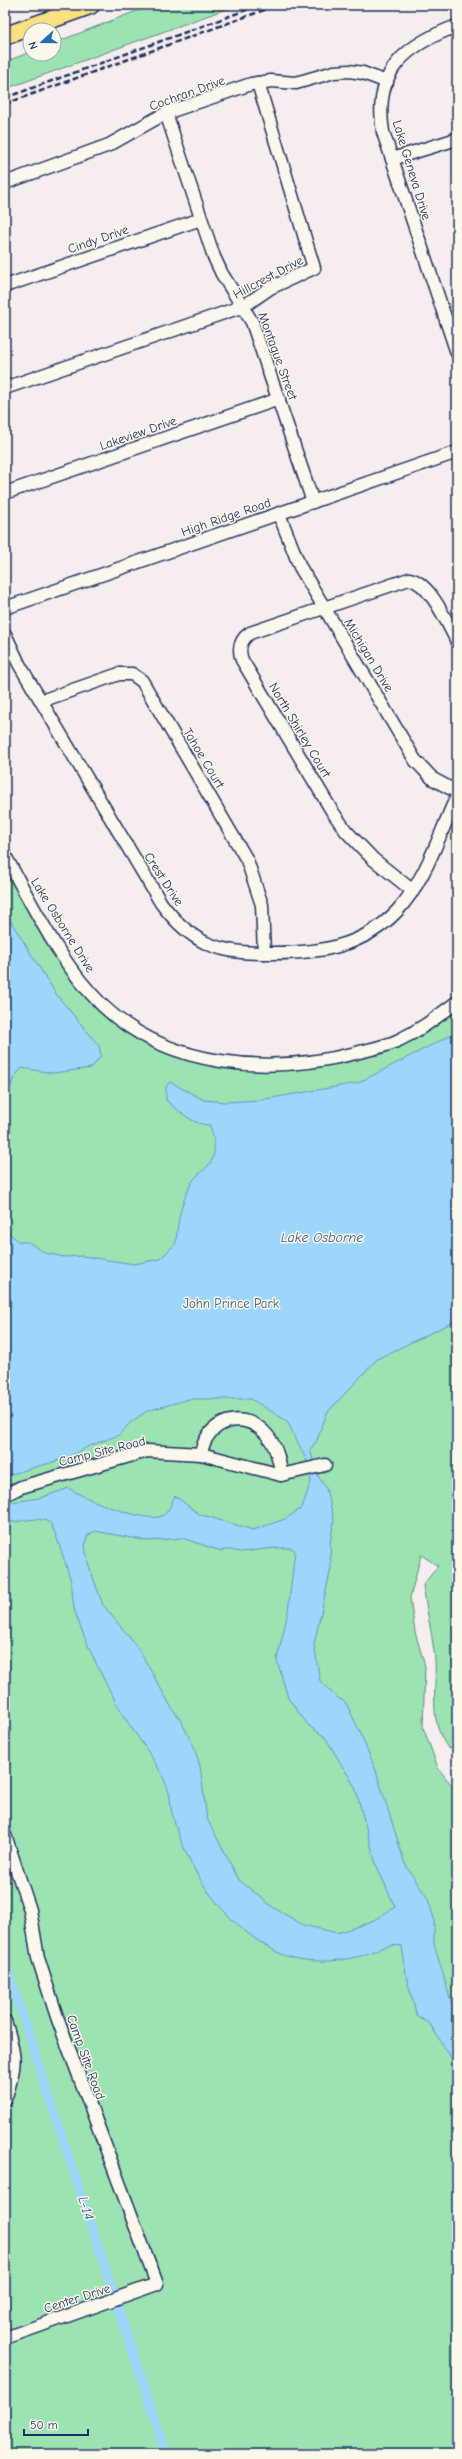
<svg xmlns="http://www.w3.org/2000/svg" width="462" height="2459" font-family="'Comic Neue',sans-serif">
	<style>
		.green { fill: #9be3b1; stroke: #5b8988 }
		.water { fill: #9dd6fd; stroke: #6993bd; fill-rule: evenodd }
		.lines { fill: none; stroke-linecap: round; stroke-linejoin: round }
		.canal { stroke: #9dd6fd; stroke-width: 9 }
		.minor-casing { stroke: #1b2f5e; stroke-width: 15 }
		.highway-casing { stroke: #1b2f5e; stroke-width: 20 }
		.minor { stroke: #fbf7ec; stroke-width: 12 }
		.highway { stroke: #fae180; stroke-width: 17 }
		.rail { stroke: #1b2f5e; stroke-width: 2.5; stroke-dasharray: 6 3; stroke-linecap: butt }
		.labels { text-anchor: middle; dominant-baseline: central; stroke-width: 3; stroke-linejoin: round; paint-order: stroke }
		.street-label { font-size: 13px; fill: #1b2f5e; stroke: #fbf7ec }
		.park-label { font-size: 13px; fill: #3b5c73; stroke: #fbf7ec }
		.water-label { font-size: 14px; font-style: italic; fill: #3c5986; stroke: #fbf7ec }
	</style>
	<rect width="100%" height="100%" fill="#f6edee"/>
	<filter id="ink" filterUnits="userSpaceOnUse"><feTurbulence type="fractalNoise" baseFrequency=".025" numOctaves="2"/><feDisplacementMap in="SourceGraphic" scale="8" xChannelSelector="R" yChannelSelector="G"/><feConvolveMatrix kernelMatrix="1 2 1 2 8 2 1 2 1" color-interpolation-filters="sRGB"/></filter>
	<g filter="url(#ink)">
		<g class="green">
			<path d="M152,5H237L5,89V62L30,52V54H54V43Z"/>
			<path d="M5,864L98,1006L131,1035L162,1049L235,1065L342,1061L457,1007L456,1750L448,1748C426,1718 439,1685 434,1651C431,1629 426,1607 423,1585L438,1566L421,1555L410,1598L415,1632L425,1666L423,1727L438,1768L457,1792V2454H5Z"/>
		</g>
		<g class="water">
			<path d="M5,912L56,994L99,1046L101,1056L91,1068L53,1073L22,1068L14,1077L5,1104Z"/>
			<path d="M457,1032V1320L377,1359L327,1413L317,1440L310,1450L318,1476L326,1488L334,1520L330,1544L331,1568L314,1644L320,1681L335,1696L346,1703L360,1732L376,1771L405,1864L428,1899L434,1919V1944L452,2005V2028L457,2034V2067L430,2024L417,2016L407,1980L402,1946C387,1943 374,1952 360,1956C335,1963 299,1964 275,1951C222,1923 187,1870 172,1813C170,1805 171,1797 168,1789C159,1763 138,1739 123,1715C105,1683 87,1647 75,1612C72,1602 73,1591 71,1582C69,1574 54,1526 50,1523C38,1515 23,1522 11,1522L6,1514L8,1506L12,1502L40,1498L69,1488C83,1499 142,1521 159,1517C168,1515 171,1504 175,1496L199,1514L253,1530L285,1519L302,1508L311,1481L307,1461L287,1421L251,1399H189L147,1411L131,1422L119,1435L89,1446L67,1458L5,1476V1229L19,1242H28L45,1253L64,1257L82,1256L134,1264L160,1259L176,1243C178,1219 180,1206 191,1184C195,1176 202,1172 208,1166C218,1155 214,1137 210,1125C194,1126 178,1110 166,1100V1087L170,1082L204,1100L225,1102L260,1100L358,1083ZM95,1531L148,1541L182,1538L221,1551C229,1548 235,1552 242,1552C259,1550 275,1547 292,1548L295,1551L288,1612L277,1660L288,1698L309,1726L325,1737L355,1787L376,1864L395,1907L371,1922L337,1933L303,1925L274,1908L239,1880L207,1819L200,1766L194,1747L181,1721L170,1705L138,1648L103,1605L89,1566L85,1547L87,1536Z"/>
		</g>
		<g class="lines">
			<path class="canal" d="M5,1962L166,2454"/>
			<defs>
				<g id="minor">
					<path d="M457,26C405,45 373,71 383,132L457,353"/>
					<path d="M166,113L214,257L222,274L252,322L313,502"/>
					<path d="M392,159L457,139"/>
					<path d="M5,183L109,145L166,113L251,84L271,81L296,83L334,72L349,71L363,73L387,82"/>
					<path d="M5,286L201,219"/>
					<path d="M5,388L244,306L270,288L314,268L258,83"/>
					<path d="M5,493L279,399"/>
					<path d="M279,514L300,567L415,760L433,779L457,792"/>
					<path d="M5,608L457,452"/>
					<path d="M5,634L19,664L161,903C173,919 187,934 206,943C228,953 250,953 274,953C320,953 363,947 397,911C426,880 439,835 457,796"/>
					<path d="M41,701L119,674H132L142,681L247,860L262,905L264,953"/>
					<path d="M5,856C34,907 60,964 102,1005C169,1069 270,1075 356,1053C370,1049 385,1047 399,1040C421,1030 438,1016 457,1002"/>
					<path d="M413,891L373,859L346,831L332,811L242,660C238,649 240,640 250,633L409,579C430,582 447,623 457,641"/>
					<path d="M201,1454C206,1420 244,1408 267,1435C276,1446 280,1462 281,1475"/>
					<path d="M5,1495L21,1487L147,1451L201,1454L281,1475L325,1465"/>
					<path d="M5,1835L30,1910L38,1958L57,2017L157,2284L5,2338"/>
					<path d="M5,2021C16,2056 17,2064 5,2099"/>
				</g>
				<path id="highway" d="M5,36L91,5"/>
			</defs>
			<use href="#minor" class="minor-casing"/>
			<use href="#highway" class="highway-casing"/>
			<use href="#minor" class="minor"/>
			<use href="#highway" class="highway"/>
			<g class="rail">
				<path d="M5,98L260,5"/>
				<path d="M5,104L278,5"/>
			</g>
		</g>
	</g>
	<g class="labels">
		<g class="street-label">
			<text transform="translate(187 93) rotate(-20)">Cochran Drive</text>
			<text transform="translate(412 170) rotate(73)">Lake Geneva Drive</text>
			<text transform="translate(98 239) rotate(-19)">Cindy Drive</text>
			<text transform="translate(268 277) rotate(-28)">Hillcrest Drive</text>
			<text transform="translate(278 356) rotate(70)">Montague Street</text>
			<text transform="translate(138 433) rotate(-19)">Lakeview Drive</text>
			<text transform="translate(226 517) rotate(-19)">High Ridge Road</text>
			<text transform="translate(369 655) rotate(59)">Michigan Drive</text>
			<text transform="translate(300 730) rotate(59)">North Shirley Court</text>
			<text transform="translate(204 758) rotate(59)">Tahoe Court</text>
			<text transform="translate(164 879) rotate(57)">Crest Drive</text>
			<text transform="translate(63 925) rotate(58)">Lake Osborne Drive</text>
			<text transform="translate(102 1451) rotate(-14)">Camp Site Road</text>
			<text transform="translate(86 2057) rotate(70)">Camp Site Road</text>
			<text transform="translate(77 2298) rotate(-18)">Center Drive</text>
		</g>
		<g class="park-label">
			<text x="231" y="1303">John Prince Park</text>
		</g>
		<g class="water-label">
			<text x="322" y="1237">Lake Osborne</text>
			<text transform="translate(86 2208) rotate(72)">L-14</text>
		</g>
	</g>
	<rect width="462" height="2459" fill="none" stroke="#fbf7ec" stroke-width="20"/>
	<rect x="10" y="10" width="442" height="2439" fill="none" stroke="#1b2f5e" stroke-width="1.5" filter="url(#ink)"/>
	<g transform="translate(42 42) rotate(249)"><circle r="19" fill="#fbf7ec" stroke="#a1a7b3"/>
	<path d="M0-3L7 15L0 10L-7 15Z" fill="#1f6fb2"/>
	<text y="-6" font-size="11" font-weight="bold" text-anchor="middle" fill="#1b2f5e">N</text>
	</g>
	<path d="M24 2429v6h64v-6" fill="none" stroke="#1b2f5e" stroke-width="2"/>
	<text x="30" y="2429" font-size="12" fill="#1b2f5e" stroke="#fbf7ec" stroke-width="3" paint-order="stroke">50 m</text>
</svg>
